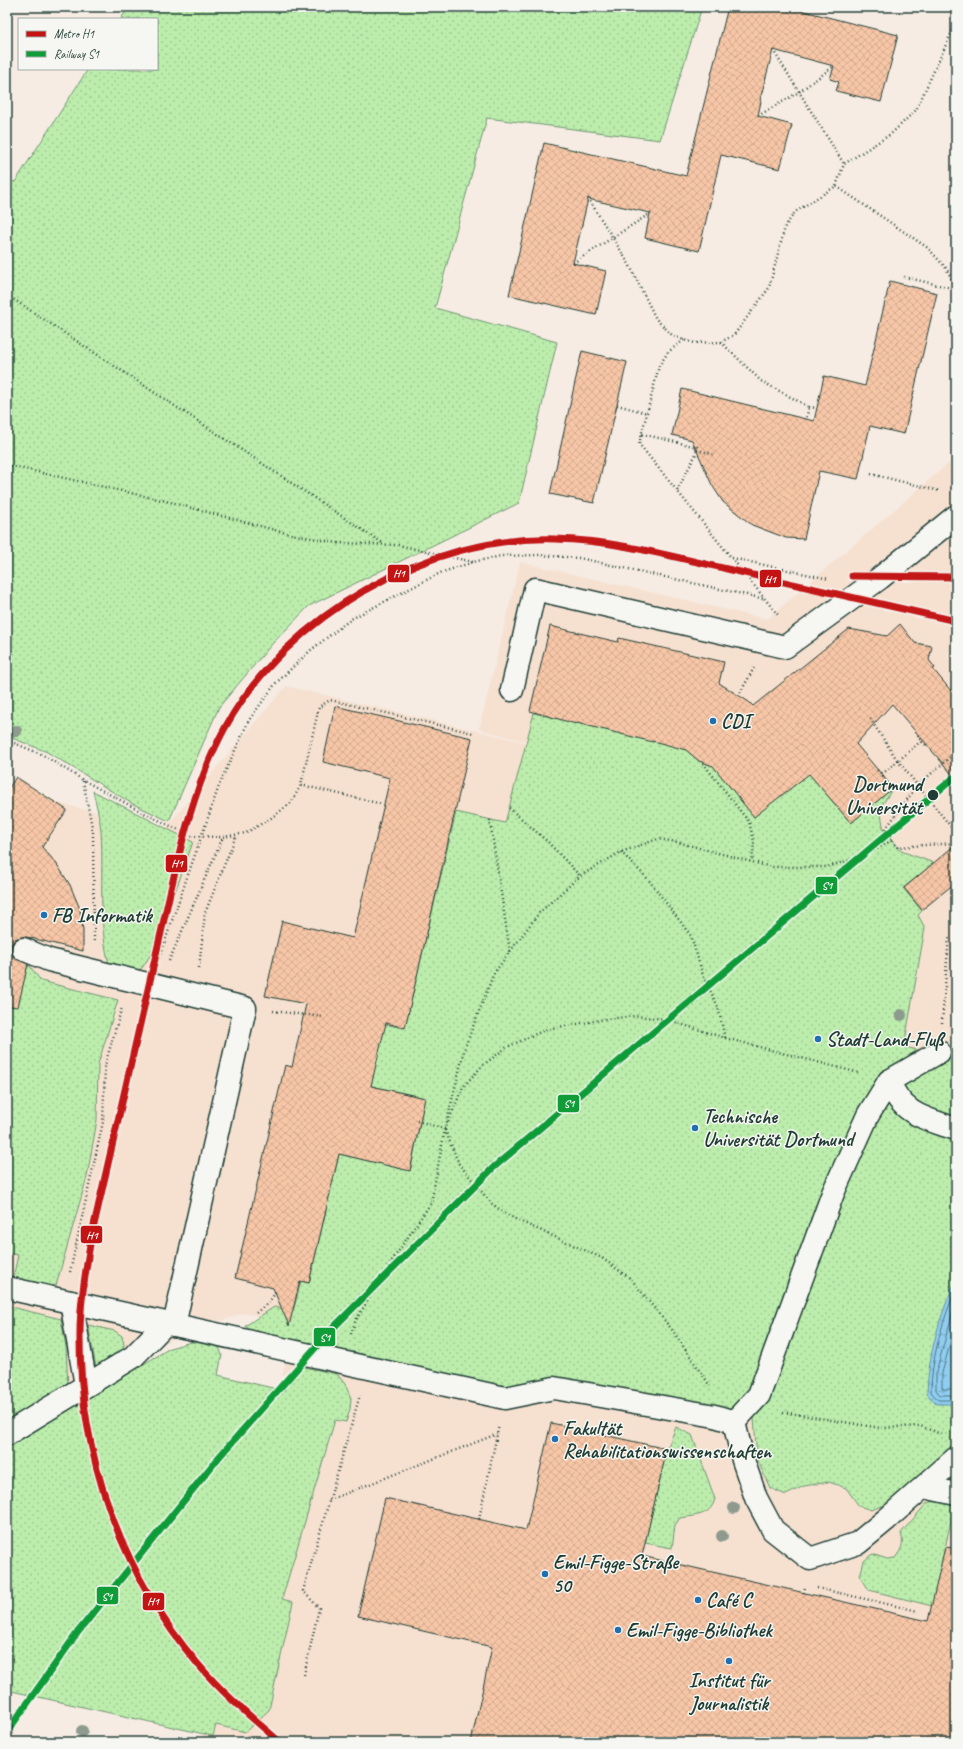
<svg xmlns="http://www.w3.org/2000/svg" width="963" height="1749" font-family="Caveat,sans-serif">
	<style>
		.built { fill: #f6e1d1 }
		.grass { fill: url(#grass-dots); stroke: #6e9570 }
		.water { fill: url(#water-ripples); stroke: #6393a5 }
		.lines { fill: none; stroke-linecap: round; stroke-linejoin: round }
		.shore { stroke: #4d7780; stroke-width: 1 }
		.building { fill: url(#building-cross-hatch); stroke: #1f3d34 }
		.minor-casing { stroke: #1f3d34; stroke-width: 25 }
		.path { stroke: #1f3d34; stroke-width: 2.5; stroke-dasharray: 1 3; stroke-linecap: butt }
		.minor { stroke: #f6f6f2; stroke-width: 22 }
		.rail-1-casing { stroke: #f6f6f2; stroke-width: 10 }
		.rail-1 { stroke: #109c37; stroke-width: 7 }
		.metro-1-casing { stroke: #f6f6f2; stroke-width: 10 }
		.metro-1 { stroke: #c31313; stroke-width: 7 }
		.tree { fill: #8d9a8d }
		.poi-dot { fill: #1f6fb2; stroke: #f6f6f2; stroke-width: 1.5 }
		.stop-dot { fill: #1f3d34; stroke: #f6f6f2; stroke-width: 1.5 }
		.labels { text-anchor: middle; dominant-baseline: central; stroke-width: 3; stroke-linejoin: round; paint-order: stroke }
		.poi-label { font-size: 20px; font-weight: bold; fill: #1f3d34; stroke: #f6f6f2; text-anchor: start }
		.stop-label { font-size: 20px; font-weight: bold; fill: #1f3d34; stroke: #f6f6f2; text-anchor: end }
		.line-badge { stroke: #f6f6f2; stroke-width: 1.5 }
		.badge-label { font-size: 11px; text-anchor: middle; font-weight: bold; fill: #fff }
	</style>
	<defs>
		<pattern id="grass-dots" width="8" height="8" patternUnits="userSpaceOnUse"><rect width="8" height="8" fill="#bcedac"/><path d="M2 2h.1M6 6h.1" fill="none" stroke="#a1cc95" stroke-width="1.8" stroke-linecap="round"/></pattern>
		<pattern id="water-ripples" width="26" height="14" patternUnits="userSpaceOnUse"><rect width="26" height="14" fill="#91cdf1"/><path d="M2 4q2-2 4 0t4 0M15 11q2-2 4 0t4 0" fill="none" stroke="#76a8c4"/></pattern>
		<pattern id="building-cross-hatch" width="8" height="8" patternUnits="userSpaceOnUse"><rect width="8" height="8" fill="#f7c6a7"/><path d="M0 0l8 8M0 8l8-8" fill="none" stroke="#d3ab90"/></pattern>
	</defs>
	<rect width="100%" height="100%" fill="#f6ece3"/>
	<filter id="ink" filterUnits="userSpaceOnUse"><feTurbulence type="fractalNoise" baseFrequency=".025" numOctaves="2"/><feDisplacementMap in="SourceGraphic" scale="8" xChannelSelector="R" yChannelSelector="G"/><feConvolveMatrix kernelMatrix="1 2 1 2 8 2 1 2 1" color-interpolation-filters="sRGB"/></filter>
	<g filter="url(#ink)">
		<path class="built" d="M956,457V1742H202L291,1336L300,1326L243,1313L172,1339L7,1443V791L165,828L286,686L546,747L479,729L520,562L767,619Z"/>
		<g class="grass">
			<path d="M128,7H702L660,140L487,118L435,308L557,342L519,503L309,606L272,644L219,707L169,821L131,803L47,752L7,736V180L15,182L88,69H157V19H121Z"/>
			<path d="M534,713L685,748L699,761L714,765L809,773L851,823L893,788L880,808L884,831L901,851L934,863L903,888L922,911L918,915L925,928L904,1047L956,1058V1444L885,1505L871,1510L859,1506L846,1488L829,1482L804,1486L786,1495L770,1488L757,1459L754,1418L701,1402L554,1378L506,1389L367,1355L253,1332L245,1326L274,1307L291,1310L294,1308L301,1281L309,1283L339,1154L408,1170L411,1168L424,1101L422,1097L353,1082L376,1022L403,1028L405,1026L456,812L505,823Z"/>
			<path d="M93,791L193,842L155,948L142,968L131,974L110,968C97,921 104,878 101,831C100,818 96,804 93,791Z"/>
			<path d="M29,965L41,981L118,1000L98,1064L97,1120L87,1177L55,1289L13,1278L18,1255L7,1253V996L20,982Z"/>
			<path d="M7,1306L61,1319L66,1347L68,1386L7,1423Z"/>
			<path d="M88,1325L115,1331L122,1336L124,1344L123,1352L96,1367Z"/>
			<path d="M191,1342L208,1343L219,1347L222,1355L218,1375L285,1391L290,1370L299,1366L337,1374L345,1384L351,1398L350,1409L346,1422L335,1420L282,1599L293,1602L269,1710L245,1732L216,1725L213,1736L7,1690V1448L170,1348Z"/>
			<path d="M676,1427L692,1435L715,1499C710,1517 695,1515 680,1518L675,1525L672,1548L645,1543L667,1449Z"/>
			<path d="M941,1499L956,1501V1512H953L932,1606L869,1590L860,1576L864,1561L872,1554L887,1559L895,1558C902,1549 904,1544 901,1533L927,1503Z"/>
		</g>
		<path class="water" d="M956,1280V1404H936L927,1394C928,1355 940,1314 956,1280Z"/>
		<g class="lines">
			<g class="shore">
				<path d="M956,1289C943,1318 931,1360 931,1392L938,1400H956"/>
				<path d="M956,1301L936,1372V1390L940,1395H956"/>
				<path d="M956,1322L942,1373V1387L943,1389H956"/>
			</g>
		</g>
		<g class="building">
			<path d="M728,7H788L898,35L881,102L836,91L839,82L830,79L834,66L773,50L760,100L761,101L758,116L792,125L780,169L721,155L699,251L645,238L650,213L588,199L573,263L606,271L596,315L509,295L544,143L686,176Z"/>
			<path d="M890,281L937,293L904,434L870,426L858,479L819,471L804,539L786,538L752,525L723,502L712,485L692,440L672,435L682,389L814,421L824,376L865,386Z"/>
			<path d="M582,351L627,362L594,503L550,494Z"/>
			<path d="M900,624L915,643L932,646L929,660L935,668L933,669L956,697V779L892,704L856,744L893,788L851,823L809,774L754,817L713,766L699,761L686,750L653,741V742L577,723L576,724L530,711L550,626L618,642L619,638L724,662L719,683L749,702L753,706L849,629L887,636Z"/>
			<path d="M335,706L472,738L405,1028L386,1023L371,1086L425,1098L410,1171L339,1154L309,1283L300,1281L289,1326L273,1288L235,1278L285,1065L292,1067L306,1004L265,996L282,921L353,938L390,778L323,762Z"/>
			<path d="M16,777L67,810L42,847L56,863L70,885L80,909L83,930V951L27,937H21L15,939L11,945V951L13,956L28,964L18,1007L7,1006V791Z"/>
			<path d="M956,844V882L922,910L904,888Z"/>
			<path d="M551,1423L667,1449L642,1556L928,1621L945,1547L956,1548V1742H471L492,1647L358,1616L385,1498L526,1530Z"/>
		</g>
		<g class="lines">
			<defs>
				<g id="minor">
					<path d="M512,690L535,589L785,647L880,578L956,516"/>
					<path d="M23,949L49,960L245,1008L174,1325"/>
					<path d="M889,1081C902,1115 924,1118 956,1129"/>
					<path d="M7,1288L505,1398L554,1388L715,1416L734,1422"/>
					<path d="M71,1302L86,1385"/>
					<path d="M734,1422L759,1395L833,1193L868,1115L889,1081L939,1052"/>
					<path d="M734,1422L743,1460L756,1498L773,1530L810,1559L858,1543L887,1519L956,1458"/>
					<path d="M7,1434L133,1357L166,1323"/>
					<path d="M924,1487L956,1494"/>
				</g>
			</defs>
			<use href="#minor" class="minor-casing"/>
			<g class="path">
				<path d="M773,50L844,164"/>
				<path d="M758,116L799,92L834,66"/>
				<path d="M836,186L844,164L891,134L916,110L956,23"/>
				<path d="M588,198L629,264L656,319L673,336L684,340L695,343L721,342L734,335L769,288L785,227L795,212L836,186L928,248L946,268L956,287"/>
				<path d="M573,263L651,213"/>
				<path d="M904,277L956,289"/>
				<path d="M7,295L384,544"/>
				<path d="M684,340L668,352L659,366L639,444L778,615"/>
				<path d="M721,342L761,381L809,407L806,419"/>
				<path d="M617,405L647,413"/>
				<path d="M809,407L816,408"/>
				<path d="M642,434L697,447L696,454L677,491"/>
				<path d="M697,450L713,454"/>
				<path d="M7,465L166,501L286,533L337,543L398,545L473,562"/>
				<path d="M871,474L940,491"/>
				<path d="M732,558L829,579"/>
				<path d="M740,693L754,668"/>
				<path d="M870,719L898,761L921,741"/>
				<path d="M918,735L921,741L927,746"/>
				<path d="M7,740L43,755L83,780L142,812L191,836L223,837L246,833L271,818L291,803L301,785L319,707L330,700L473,733"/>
				<path d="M956,752L917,786L884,831L897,847L956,843"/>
				<path d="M703,763L749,822L754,841L752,862"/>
				<path d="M877,770L882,774L885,779"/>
				<path d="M882,774L898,761L956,833"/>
				<path d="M83,781L93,832L94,941"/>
				<path d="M301,785L382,804"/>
				<path d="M509,808L548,842L580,876"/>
				<path d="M490,820L510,952"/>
				<path d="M621,852L648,879L691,936L703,975L718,1007L725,1038"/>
				<path d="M953,858L956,860"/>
				<path d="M159,958L220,783L249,720L276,683L311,650L351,619L440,573L473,562L501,556L539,555L579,558L765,599"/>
				<path d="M169,961L223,837"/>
				<path d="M199,968L205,913L236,836"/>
				<path d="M273,1011L324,1017"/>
				<path d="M942,1023L949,936"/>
				<path d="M417,1121L445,1129"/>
				<path d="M448,1122L463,1087L482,1066L507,1047L547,1029L606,1019L636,1016L665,1019L725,1038L859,1073"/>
				<path d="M445,1130L459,1164L491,1203L503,1212L517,1220L602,1258L631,1279L673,1331L710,1386"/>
				<path d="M70,1272L103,1122L105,1065L122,1007"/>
				<path d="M256,1313L269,1302L277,1290"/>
				<path d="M351,1334L356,1320L389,1265L431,1203L445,1129L465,1047L494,973L539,913L580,876L621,852L658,839L677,842L771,867H827L867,855L892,840"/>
				<path d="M783,1412L880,1428L920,1426L941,1434"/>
				<path d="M329,1500L497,1434"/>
				<path d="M479,1519L499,1425"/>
				<path d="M817,1588L918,1611"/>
				<path d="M804,1593L805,1587"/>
				<path d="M304,1675L319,1608L303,1591L360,1395"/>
			</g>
			<use href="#minor" class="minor"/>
			<defs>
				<path id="rail-1" d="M7,1732L78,1632L219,1457L330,1331L494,1167L956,776"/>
			</defs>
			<use href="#rail-1" class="rail-1-casing"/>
			<use href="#rail-1" class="rail-1"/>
			<defs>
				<g id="metro-1">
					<path d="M852,576L956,577"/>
					<path d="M280,1742C251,1717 222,1693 197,1663C120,1572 79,1452 80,1334C80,1302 86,1270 91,1238C113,1142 135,1046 157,950C175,874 188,795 226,726C288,615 428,535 555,539C614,540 670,556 727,569C803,586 880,604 956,621"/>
				</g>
			</defs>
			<use href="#metro-1" class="metro-1-casing"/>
			<use href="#metro-1" class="metro-1"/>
		</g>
		<g class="tree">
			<circle cx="16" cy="731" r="6"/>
			<circle cx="901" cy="1015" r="6"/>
			<circle cx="734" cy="1508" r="6"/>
			<circle cx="722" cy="1536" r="6"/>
			<circle cx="82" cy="1731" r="6"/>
		</g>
	</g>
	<g class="poi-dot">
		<circle cx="713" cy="721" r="4"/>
		<circle cx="44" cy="915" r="4"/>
		<circle cx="818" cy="1039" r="4"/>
		<circle cx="695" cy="1128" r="4"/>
		<circle cx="555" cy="1439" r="4"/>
		<circle cx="545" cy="1574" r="4"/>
		<circle cx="698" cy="1600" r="4"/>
		<circle cx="618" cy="1630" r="4"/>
		<circle cx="729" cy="1661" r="4"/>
	</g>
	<circle class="stop-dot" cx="933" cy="795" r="6"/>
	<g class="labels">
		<g class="poi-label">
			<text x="721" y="721">CDI</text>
			<text x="52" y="915">FB Informatik</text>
			<text x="826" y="1039">Stadt-Land-Fluß</text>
			<text x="703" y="1116">Technische<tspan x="703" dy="23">Universität Dortmund</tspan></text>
			<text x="563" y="1428">Fakultät<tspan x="563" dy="23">Rehabilitationswissenschaften</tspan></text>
			<text x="553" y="1562">Emil-Figge-Straße<tspan x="553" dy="23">50</tspan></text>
			<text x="706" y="1600">Café C</text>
			<text x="626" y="1630">Emil-Figge-Bibliothek</text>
			<text x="729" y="1680" text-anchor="middle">Institut für<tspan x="729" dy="23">Journalistik</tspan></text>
		</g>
		<g class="stop-label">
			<text x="922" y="784">Dortmund<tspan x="922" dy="23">Universität</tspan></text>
		</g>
	</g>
	<g class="line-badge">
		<rect x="387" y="564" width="23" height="19" rx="4" fill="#c31313"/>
		<rect x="759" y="569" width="23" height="19" rx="4" fill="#c31313"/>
		<rect x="165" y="854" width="23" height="19" rx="4" fill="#c31313"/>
		<rect x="815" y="876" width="23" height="19" rx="4" fill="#109c37"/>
		<rect x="557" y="1094" width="23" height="19" rx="4" fill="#109c37"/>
		<rect x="80" y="1225" width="23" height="19" rx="4" fill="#c31313"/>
		<rect x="313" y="1327" width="23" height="20" rx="4" fill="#109c37"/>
		<rect x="96" y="1586" width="23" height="19" rx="4" fill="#109c37"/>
		<rect x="142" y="1592" width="23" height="19" rx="4" fill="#c31313"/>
	</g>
	<g class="badge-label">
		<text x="399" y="577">H1</text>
		<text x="770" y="583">H1</text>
		<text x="177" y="867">H1</text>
		<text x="827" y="889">S1</text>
		<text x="569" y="1107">S1</text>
		<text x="92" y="1239">H1</text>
		<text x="325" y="1341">S1</text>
		<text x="107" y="1600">S1</text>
		<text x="153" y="1605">H1</text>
	</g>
	<rect width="963" height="1749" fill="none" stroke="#f6f6f2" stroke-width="24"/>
	<rect x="12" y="12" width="939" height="1725" fill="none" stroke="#1f3d34" stroke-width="1.5" filter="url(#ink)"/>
	<rect x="18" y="18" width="140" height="52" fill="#f6f6f2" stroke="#a0aca6"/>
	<rect x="26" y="31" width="20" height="6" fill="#c31313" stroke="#a0aca6"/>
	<text x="54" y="38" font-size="12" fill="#1f3d34">Metro H1</text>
	<rect x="26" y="51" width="20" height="6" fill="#109c37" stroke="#a0aca6"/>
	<text x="54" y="58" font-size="12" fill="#1f3d34">Railway S1</text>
</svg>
